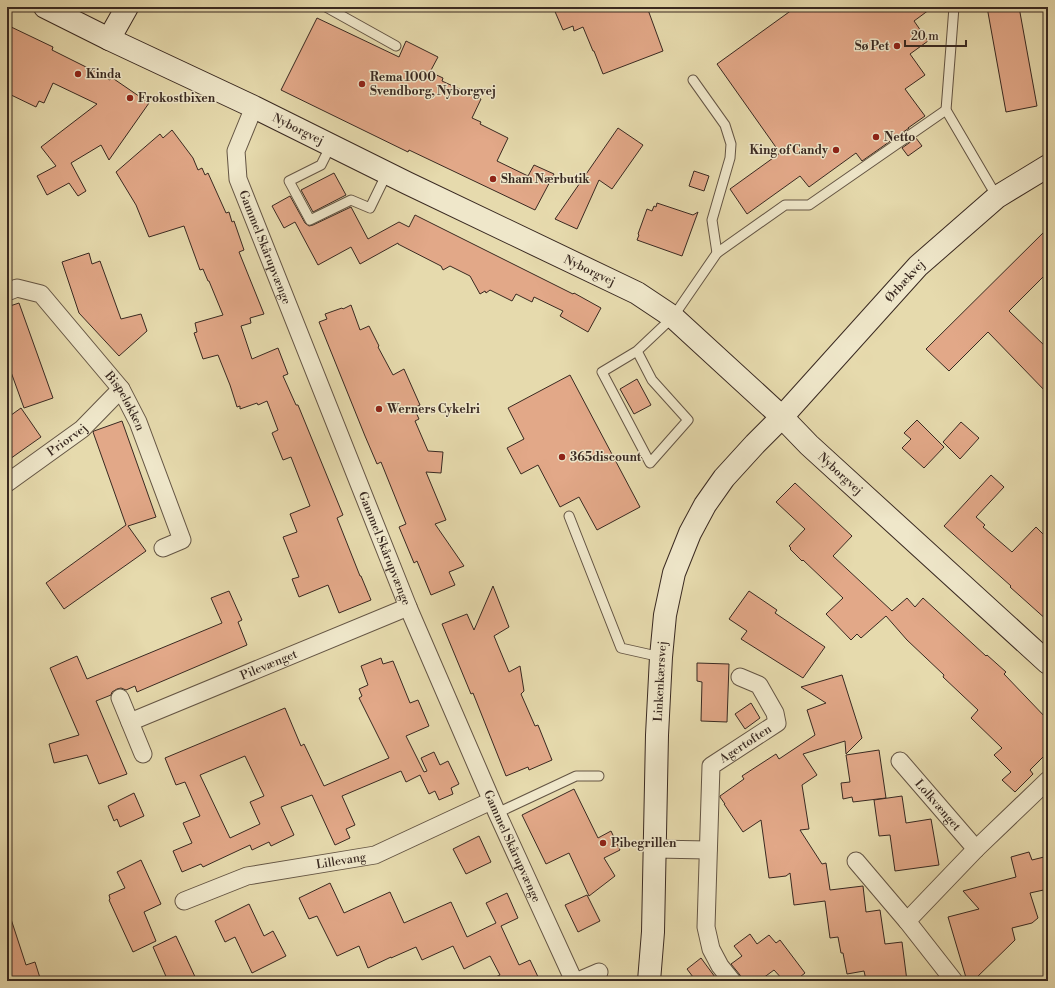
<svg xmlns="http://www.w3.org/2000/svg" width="1055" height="988" font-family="'Libre Bodoni',serif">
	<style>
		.building { fill: #e2a888; stroke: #392921; fill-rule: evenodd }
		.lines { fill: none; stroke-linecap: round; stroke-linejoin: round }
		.lane-casing { stroke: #645544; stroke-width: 11 }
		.street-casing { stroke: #645544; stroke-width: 19 }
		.secondary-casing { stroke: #392921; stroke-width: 24 }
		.lane { stroke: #efe7ca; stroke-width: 9 }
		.street { stroke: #efe7ca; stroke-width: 17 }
		.secondary { stroke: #efe7ca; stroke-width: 22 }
		.poi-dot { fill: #8f2418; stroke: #efe7ca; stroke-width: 1.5 }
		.labels { text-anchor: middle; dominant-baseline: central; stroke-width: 3; stroke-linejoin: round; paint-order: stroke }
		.poi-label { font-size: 12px; font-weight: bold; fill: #392921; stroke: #efe7ca; text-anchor: start }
		.street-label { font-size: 12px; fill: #392921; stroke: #efe7ca }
	</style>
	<rect width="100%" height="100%" fill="#e6daad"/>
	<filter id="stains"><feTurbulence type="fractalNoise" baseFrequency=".005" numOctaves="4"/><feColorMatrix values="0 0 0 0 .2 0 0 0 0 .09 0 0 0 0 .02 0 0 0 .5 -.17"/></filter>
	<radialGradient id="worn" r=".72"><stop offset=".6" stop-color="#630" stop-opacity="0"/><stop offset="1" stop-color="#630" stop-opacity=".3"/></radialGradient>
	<g class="building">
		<path d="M553,7H647L663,51L603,74L594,51H593L583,27L574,31L573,26L563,30Z"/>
		<path d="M796,7H933L914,21L928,41L910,54L925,75L905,89L925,116L908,128H909L862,161L856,153L809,187L800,176L747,214L730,189L780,153L717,64Z"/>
		<path d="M987,7H1019L1037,106L1006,112Z"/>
		<path d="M317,18L399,57L406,41L438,57L430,72L443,78L442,81L481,99L472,118L481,122L480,124L508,138L497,161L528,176L534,165L554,174L535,210L409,150L408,152L281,90Z"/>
		<path d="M7,25L53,47L52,50L102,75L110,80L111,77L149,103L109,160L101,145L71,163L86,191L78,196L69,183L47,195L37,176L56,166L41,147L97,104L53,83L44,103L39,101L36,107L7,93Z"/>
		<path d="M618,128L643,145L612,189L599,180L577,229L555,219Z"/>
		<path d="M172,130L193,158L198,170L202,168L205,175L208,173L226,213L229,212L232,222L234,221L244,250L239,252L264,314L250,318L251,323L241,326L252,359L278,348L288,374L283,376L296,405H298L343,515L337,518L360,576H361L371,600L339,613L328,585L299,597L292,579L299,577L283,537L297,532L290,514L310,506L291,457L283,460L272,433L278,430L267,401L258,405L257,403L240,409V406L237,407L230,385L218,355L203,359L194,333L197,332L195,323L223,315L209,281H208L203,269L200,270L184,226L149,237L136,205L116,172L160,134L163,138Z"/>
		<path d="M916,138L922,146L908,156L902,148Z"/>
		<path d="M694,171L709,176L704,191L689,186Z"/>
		<path d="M334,173L346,195L313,212L301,190Z"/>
		<path d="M290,196L305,223L309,226L313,225L351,207L368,239L399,222L409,227L415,215L573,294L574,293L601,308L588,332L560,316L563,311L534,297L532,302L516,294L512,301L490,290L486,293L485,291L480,294L470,276L450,266L443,270L441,266L398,244V243L360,264L351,247L318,265L295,222L284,228L272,206Z"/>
		<path d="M657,203L693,215L698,212L682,256L637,240L639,235L638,234L647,209L652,211L654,206L656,207Z"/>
		<path d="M1048,228V272L1009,311L1048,349V394L988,332L949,371L926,349Z"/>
		<path d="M89,253L92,264L100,261L121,319L141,314L147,331L119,356L79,313L62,262Z"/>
		<path d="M19,303L53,398L24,408L7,361V307Z"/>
		<path d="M351,305L360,330L369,326L379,346L378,347L393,375L404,369L420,405L414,408L419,419L415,421L428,451L443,452L441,473L426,472L446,520L435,524L464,566L449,572L455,585L431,595L417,561L414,563L399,527L406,524L381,462L377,464L365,436L319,322L327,319L325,314L342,308L343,309Z"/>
		<path d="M570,375L640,507L597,530L579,497L560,507L538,465L521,474L507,448L524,439L508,408Z"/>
		<path d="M637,379L651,405L634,414L620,389Z"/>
		<path d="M21,408L41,437L7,461V418Z"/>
		<path d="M917,420L944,447L924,468L902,448L911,439L904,433Z"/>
		<path d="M122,421L156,517L128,526L146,551L64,609L46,583L126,525L93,432L94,431Z"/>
		<path d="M961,422L979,438L960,459L943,442Z"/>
		<path d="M991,475L1004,487L976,517L985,525L983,527L1012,552L1036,527L1048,539V621L1010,587L1011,586L944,526Z"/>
		<path d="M795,483L852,536L833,556L892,611L907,598L915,607L923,598L986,656L987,655L1006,672L1004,674L1048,720V752L1030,770L1033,774L1015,792L1002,780L1011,772L994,755L1002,748L971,718L978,710L943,677L944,675L907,640L886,616L861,638L857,634L851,640L826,614L843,598L803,560L802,561L790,549L791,548L789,546L805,529L776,502Z"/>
		<path d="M493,586L509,627L494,636L509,672L520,666L524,691L521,694L535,726L538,725L552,760L529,770L528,767L506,776L473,693L471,694L442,624L467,614L474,630Z"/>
		<path d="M229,591L242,620L238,622L247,645L137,692L135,686L126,690L121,688L117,689L112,692L111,695L96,701L127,774L99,784L87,755L54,763L49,744L79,735L50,668L77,656L87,679L222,623L211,598Z"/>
		<path d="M749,591L777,610L775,613L825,647L803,678L741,639L747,631L729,619Z"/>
		<path d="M381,658L383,664L393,661L410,703L418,700L429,726L406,736L424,772L427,771L421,758L434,752L440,765L448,761L459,784L451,788L453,794L439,800L435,791L429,794L420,775L406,782L401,771L342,796L355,825L346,829L350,838L335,845L312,795L281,807L294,835L271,846L269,842L252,850L250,845L203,867L201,864L182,872L173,851L192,843L183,823L200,816L185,782L176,785L165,758L285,708L301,746L304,744L324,786L389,758L359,698L362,696L359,689L368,685L361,666ZM245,756L264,796L250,802L260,824L230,838L200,775Z"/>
		<path d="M697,663L729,664L727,722L701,721L702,682L697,681Z"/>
		<path d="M842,675L862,738L846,754L845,741L803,754L817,775L802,785L809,829L800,830L822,864L826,863L830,890L863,886L866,912L880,910L885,944L902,942L907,981H878V978L866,980L864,971L847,974L843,953H841L838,937L830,938L825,901L794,905L790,873L786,876L769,878L761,820L743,832L724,804H725L720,797V796L744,779L742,776L776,754L779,759L815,735L807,710L826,703L801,687Z"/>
		<path d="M751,703L760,718L745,729L735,714Z"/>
		<path d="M879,750L886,798L853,802L852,797L843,799L841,783L850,782L846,755Z"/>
		<path d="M574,789L598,838L611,831L620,850L604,858L615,876L589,896L569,853L546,864L522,815Z"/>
		<path d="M134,793L144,816L120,827L117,819L114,821L108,806Z"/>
		<path d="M902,796L906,823L931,819L939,865L895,871L890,835L879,836L874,800Z"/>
		<path d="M479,836L491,862L466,874L453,849Z"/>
		<path d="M1029,852L1032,860L1048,856V889L1030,893L1038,918L1032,923L1012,928L1015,940L973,981H967L948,917L979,909L963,891L1016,877L1011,857Z"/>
		<path d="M141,860L161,904L144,912L156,941L133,952L109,900L110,899L109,895L125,888L117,872Z"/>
		<path d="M330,883L344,913L390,892L404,923L451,902L467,937L496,923L486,903L507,893L518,918L501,926L519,965L530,960L540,981H487L500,975L490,956L464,969L453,946L422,960L416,947L391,958V957L368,968L359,946L337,956L317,916L309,919L299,898Z"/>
		<path d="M587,895L600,921L578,932L565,905Z"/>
		<path d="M249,904L264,936L273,931L286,956L252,973L235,937L225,942L215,921Z"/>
		<path d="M7,916H10L26,965L35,962L41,981H7Z"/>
		<path d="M750,934L757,944L769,935L776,943L780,940L805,973L795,981H784L774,970L759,981H742L740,975L731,964L742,956L734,946Z"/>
		<path d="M176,936L197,981H168L153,947Z"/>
		<path d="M701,958L715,977L719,981H696L687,969Z"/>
	</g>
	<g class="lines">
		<defs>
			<g id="lane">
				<path d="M326,7L396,46"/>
				<path d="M954,7L946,110L997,197"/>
				<path d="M693,80L725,125L731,144L730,158L712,220L717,253"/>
				<path d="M331,145L321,165L289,181L310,220L351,200L370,208L387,173"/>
				<path d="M637,351L602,372L650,463L688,420L652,380L637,351L673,317L717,253L785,205H809L946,110"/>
				<path d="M569,516L621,648L661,657"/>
				<path d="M497,813L576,776H599"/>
			</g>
			<g id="street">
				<path id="s1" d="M254,107L236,151L238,179L408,607L497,813L574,981"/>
				<path id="s2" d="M7,292L17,288L41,294L121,389L138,422L182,540L163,548"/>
				<path id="s3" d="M7,483L82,429L121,389"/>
				<path d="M120,698L143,754"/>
				<path id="s4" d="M130,722L408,607"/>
				<path id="s5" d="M900,761L976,849"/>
				<path d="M655,849L708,850"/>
				<path d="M856,861L907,921"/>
				<path id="s6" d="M184,901L247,876L375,855L491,801"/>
				<path d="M578,981L599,972"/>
				<path id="s7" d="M732,981L720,966L711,949L706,927L711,766L777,723L775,713L759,685L740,677"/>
				<path d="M954,981L907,921L976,849L1048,780"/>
			</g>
			<g id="secondary">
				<path id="s8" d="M45,7L109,39L254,107L407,183L637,293L673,317L782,417L809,445L1048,663"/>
				<path d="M109,39L127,7"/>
				<path id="s9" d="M649,981L653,932L657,735L661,657L665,615L674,573L690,533L705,505L724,478L755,444L782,417L918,266L997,197L1048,166"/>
			</g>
		</defs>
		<use href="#lane" class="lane-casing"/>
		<use href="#street" class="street-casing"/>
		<use href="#secondary" class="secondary-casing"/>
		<use href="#lane" class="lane"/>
		<use href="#street" class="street"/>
		<use href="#secondary" class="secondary"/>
	</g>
	<g class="poi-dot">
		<circle cx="897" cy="46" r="4"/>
		<circle cx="78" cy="74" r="4"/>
		<circle cx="362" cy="84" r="4"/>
		<circle cx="130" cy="98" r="4"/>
		<circle cx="876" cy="137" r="4"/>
		<circle cx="836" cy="150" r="4"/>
		<circle cx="493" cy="179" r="4"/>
		<circle cx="379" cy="409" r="4"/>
		<circle cx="562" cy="457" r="4"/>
		<circle cx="603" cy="843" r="4"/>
	</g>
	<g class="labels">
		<g class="poi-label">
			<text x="889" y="46" text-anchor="end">Sø Pet</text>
			<text x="86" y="74">Kinda</text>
			<text x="370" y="77">Rema 1000<tspan x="370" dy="14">Svendborg, Nyborgvej</tspan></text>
			<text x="138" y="98">Frokostbixen</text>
			<text x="884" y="137">Netto</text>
			<text x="828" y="150" text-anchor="end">King of Candy</text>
			<text x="501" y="179">Sham Nærbutik</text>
			<text x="387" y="409">Werners Cykelri</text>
			<text x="570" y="457">365discount</text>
			<text x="611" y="843">Pibegrillen</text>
		</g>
		<g class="street-label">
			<text stroke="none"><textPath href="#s8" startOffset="281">Nyborgvej</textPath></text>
			<text stroke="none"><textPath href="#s1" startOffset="149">Gammel Skårupvænge</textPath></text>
			<text stroke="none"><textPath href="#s8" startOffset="605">Nyborgvej</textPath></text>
			<text stroke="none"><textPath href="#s9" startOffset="785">Ørbækvej</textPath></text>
			<text stroke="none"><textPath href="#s2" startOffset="172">Bispeløkken</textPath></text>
			<text stroke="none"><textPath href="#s3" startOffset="74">Priorvej</textPath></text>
			<text stroke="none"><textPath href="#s8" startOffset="930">Nyborgvej</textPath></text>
			<text stroke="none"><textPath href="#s1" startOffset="473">Gammel Skårupvænge</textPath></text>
			<text stroke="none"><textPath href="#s4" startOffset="150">Pilevænget</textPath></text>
			<text stroke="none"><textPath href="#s9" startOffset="300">Linkenkærsvej</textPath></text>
			<text stroke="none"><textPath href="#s7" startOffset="263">Agertoften</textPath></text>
			<text stroke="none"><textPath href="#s5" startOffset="58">Lolkvænget</textPath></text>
			<text stroke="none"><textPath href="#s1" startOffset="797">Gammel Skårupvænge</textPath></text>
			<text stroke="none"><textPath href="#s6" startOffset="163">Lillevang</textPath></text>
		</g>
	</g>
	<rect width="1055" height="988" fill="none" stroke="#e6daad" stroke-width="24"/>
	<rect x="8" y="8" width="1039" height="972" fill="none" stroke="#392921" stroke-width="2"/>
	<rect x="12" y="12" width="1031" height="964" fill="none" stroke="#392921"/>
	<path d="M905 40v6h61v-6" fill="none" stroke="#392921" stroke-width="2"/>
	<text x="911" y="40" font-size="12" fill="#392921" stroke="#efe7ca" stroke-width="3" paint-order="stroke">20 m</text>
	<rect width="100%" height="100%" filter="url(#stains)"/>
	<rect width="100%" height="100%" fill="url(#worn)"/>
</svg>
